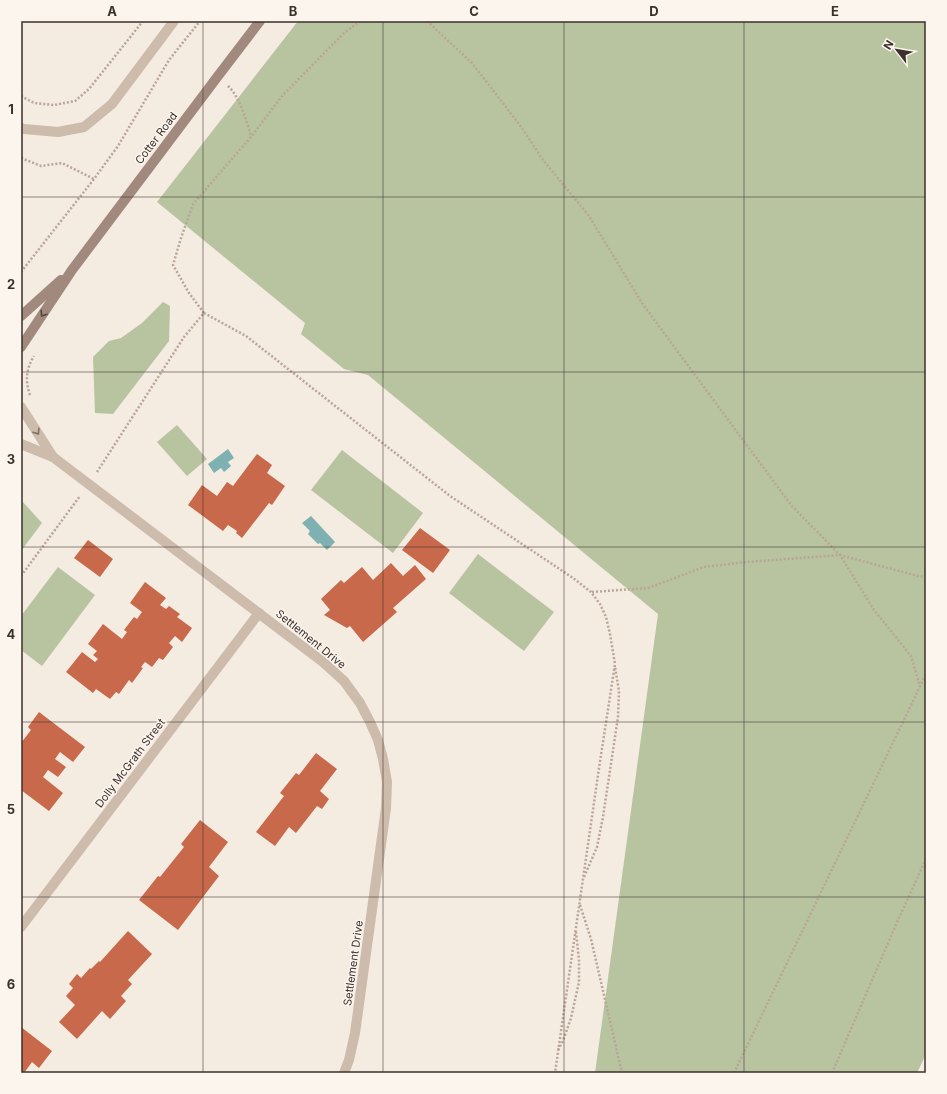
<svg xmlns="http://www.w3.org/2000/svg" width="947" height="1094" font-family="Inter,sans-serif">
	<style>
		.green { fill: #b8c4a0 }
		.water { fill: #7fb0b2 }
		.building { fill: #c8694b }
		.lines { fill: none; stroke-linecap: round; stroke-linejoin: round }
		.path { stroke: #b9a596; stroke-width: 2.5; stroke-dasharray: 2 2; stroke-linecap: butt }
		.street { stroke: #cdbbac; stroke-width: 10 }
		.secondary { stroke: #a18a7d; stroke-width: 10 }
		.oneway { stroke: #544640 }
		.oneway2 { stroke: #7d6f65 }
		.grid { fill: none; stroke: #3b302b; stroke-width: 1; stroke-opacity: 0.55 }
		.labels { text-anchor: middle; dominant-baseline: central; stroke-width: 3; stroke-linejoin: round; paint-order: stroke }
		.street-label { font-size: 11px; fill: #3b302b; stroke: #fbf5ee }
		.neatline { fill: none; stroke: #3b302b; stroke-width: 1.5 }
		.grid-label { font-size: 13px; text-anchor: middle; font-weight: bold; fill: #3b302b }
	</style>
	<rect width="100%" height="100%" fill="#f4ebe1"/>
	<g class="green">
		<path d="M298,21H926V1054L917,1073H595L658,614L368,375L344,369L301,334L305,323L157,202Z"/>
		<path d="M163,302L170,306L169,341L113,414L95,413L93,357L109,341L121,338L142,323Z"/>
		<path d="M177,425L207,459L187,476L157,442Z"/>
		<path d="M342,450L423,513L393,553L311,490Z"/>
		<path d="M21,500L42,523L21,551Z"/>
		<path d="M478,554L554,612L524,651L449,593Z"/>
		<path d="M58,567L95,595L42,666L21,650V616Z"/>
	</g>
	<g class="water">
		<path d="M228,449L234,458L228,462L231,466L224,472L221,468L214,473L208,464Z"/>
		<path d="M311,516L335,542L327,550L320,543L318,544L308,534L310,531L302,523Z"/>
	</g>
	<g class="building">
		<path d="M257,454L272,465L267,473L285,486L272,505L269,503L242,538L236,533L237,531L228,525L223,531L188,505L202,485L217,496L227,482L233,486Z"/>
		<path d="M420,528L450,550L433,573L402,550Z"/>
		<path d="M88,540L113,559L100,577L74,558Z"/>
		<path d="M391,563L403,576L415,565L426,579L393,608L397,612L363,642L350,626L347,628L324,615L330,610L321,599L341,580L344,583L362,567L373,580Z"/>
		<path d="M145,582L166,598L160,605L166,609L169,606L180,614L177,617L192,628L182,642L175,636L169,643L173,647L163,660L159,658L152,667L145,662L141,667L143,668L132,683L129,680L119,694L116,692L110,699L96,689L93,693L66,672L82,652L95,662L98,659L93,655L97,651L88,644L103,624L122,639L127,632L124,630L134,617L137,619L142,612L130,603Z"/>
		<path d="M39,712L85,747L73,762L60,752L55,759L66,767L58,777L48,770L43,777L63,793L49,811L21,790V743L31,730L28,727Z"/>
		<path d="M316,753L337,769L320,791L329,799L322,809L317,806L296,833L289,827L275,846L256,832L284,796L280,793L296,773L299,775Z"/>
		<path d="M200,820L228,842L209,867L219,876L178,930L139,900L158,876L160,877L184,847L181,844Z"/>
		<path d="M128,931L152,954L128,980L132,984L121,996L126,1001L110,1019L102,1011L77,1039L59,1022L75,1005L66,996L73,988L69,984L77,974L81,978L90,968L91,969L99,961L100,962Z"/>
		<path d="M21,1027L52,1051L39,1068L32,1062L24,1073H21Z"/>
	</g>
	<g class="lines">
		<g class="path">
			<path d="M427,21L472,63L522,128L543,160L589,216L642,303L692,371L791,505L840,555L874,610L911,656L920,686"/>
			<path d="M228,86C240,97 247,122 251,137"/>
			<path d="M21,96L34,103L54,105L75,101L89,89L143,21"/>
			<path d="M21,158L41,166L62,163L94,179"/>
			<path d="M21,272L94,179L118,146L169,60L200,21"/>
			<path d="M204,313L246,336L450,496L573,578L591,592L600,604L606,617L610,634L615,664L599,768L555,1073"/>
			<path d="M30,395C25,381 26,369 34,356"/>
			<path d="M97,472L184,337L204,313L189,293L173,265L181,238L193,204L251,137L282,96L343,34L360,21"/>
			<path d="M21,576L80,496"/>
			<path d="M592,592L648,588L704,567L747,562L840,555L918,576L926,577"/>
			<path d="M584,877L597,847L603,817L618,717L619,691L615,667"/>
			<path d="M580,905L591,939L622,1073"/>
			<path d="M558,1050L563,1041L571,1018L579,982V960L576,932"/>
			<path d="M734,1073L926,674"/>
			<path d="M832,1073L898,920L926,859"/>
		</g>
		<g class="street">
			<path d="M21,128L24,129L58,132L84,127L112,104L174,21"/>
			<path d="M21,407L53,457"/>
			<path d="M21,444L53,457L323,662L344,681L360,703L370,722L378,740L383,759L387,782L386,808L355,1033L349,1060L344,1073"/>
			<path d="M21,927L259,613"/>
		</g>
		<g class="secondary">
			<path d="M21,316L61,280"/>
			<path d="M21,347L72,270L218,76L260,21"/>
		</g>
	</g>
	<defs><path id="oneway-chevron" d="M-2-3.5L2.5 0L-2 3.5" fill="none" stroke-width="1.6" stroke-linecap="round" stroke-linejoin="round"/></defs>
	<use class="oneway" href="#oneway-chevron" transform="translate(43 314) rotate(123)"/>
	<use class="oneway2" href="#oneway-chevron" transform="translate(37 432) rotate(57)"/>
	<path class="grid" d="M203,21V1073M383,21V1073M564,21V1073M744,21V1073M21,197H926M21,372H926M21,547H926M21,722H926M21,897H926"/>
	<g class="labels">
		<g class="street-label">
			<text transform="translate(156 138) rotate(-53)">Cotter Road</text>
			<text transform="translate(311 639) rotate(39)">Settlement Drive</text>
			<text transform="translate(130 763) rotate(-53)">Dolly McGrath Street</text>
			<text transform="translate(353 963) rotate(-82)">Settlement Drive</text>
		</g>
	</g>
	<rect width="947" height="1094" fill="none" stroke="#fbf5ee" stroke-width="44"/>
	<g transform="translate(897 50) rotate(301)" stroke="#fbf5ee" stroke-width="3" paint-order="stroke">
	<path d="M0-3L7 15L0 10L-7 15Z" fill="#3b302b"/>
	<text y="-6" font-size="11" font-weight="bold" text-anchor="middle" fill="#3b302b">N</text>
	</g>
	<rect x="22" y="22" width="903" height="1050" class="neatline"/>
	<g class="grid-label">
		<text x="112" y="16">A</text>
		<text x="293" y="16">B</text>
		<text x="474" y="16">C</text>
		<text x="654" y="16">D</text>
		<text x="835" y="16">E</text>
		<text x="11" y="114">1</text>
		<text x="11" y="289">2</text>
		<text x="11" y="464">3</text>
		<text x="11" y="639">4</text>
		<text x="11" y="814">5</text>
		<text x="11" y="989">6</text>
	</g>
</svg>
